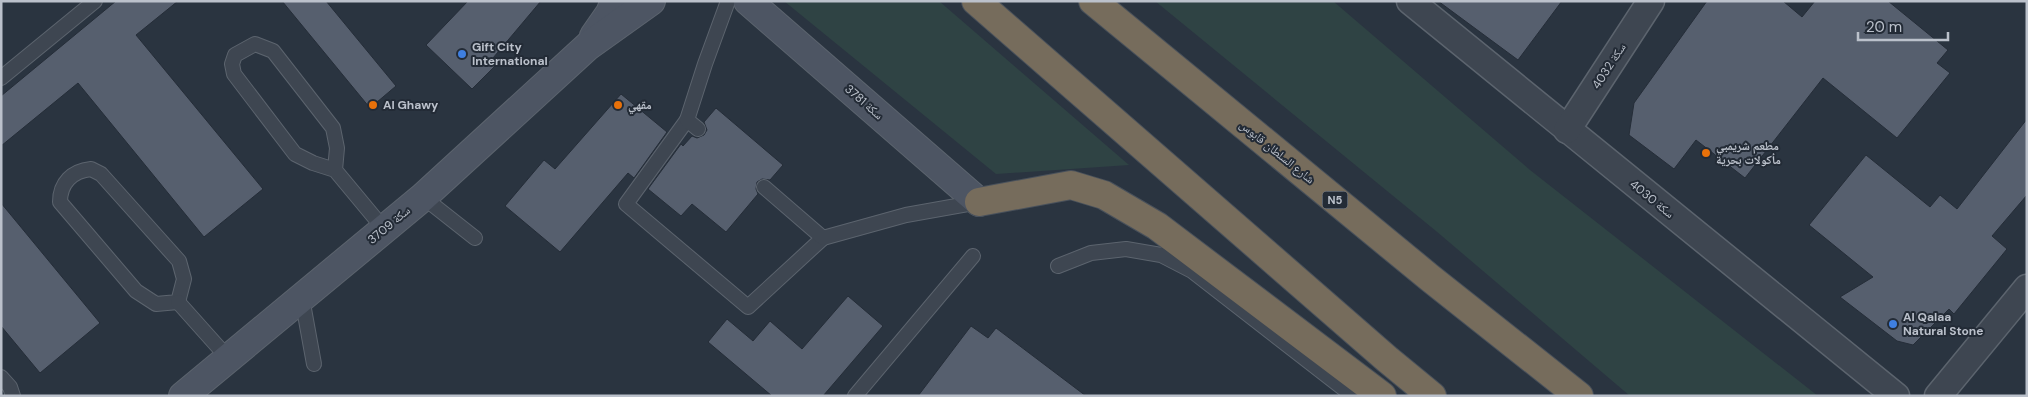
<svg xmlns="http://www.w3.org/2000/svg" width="2028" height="397" font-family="'DM Sans','Noto Naskh Arabic',sans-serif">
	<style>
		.green { fill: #2f4344 }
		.building { fill: #565f6e; stroke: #252d38 }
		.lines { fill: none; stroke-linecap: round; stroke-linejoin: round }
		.lane-casing { stroke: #5c646e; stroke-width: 16 }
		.street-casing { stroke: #5c646e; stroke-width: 29 }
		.secondary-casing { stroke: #5c646e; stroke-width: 30 }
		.highway-casing { stroke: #49515b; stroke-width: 30 }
		.lane { stroke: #3e4651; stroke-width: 14 }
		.street { stroke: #3e4651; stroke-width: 26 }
		.secondary { stroke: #4d5563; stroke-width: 28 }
		.highway { stroke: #766c5c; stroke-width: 28 }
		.shop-dot { fill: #3f7fe0; stroke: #232b36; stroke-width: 2 }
		.food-dot { fill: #e8710a; stroke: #232b36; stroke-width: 2 }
		.labels { text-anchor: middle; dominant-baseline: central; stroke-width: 4; stroke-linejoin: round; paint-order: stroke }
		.shield { fill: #232b36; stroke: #8d949e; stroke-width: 1 }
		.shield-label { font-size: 11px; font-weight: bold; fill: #bbc1cb }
		.poi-label { font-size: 12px; font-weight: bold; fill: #bbc1cb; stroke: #232b36; text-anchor: start }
		.street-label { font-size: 12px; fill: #bbc1cb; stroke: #232b36 }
	</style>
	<rect width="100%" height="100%" fill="#2a3440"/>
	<g class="green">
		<path d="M784,1H939L1129,165L996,174Z"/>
		<path d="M1155,1H1333L1530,170L1818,396H1630L1436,231Z"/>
	</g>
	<g class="building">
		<path d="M116,1H178L136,35L263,189L204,237L78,83L1,146V96Z"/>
		<path d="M282,1H326L396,86L370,108Z"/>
		<path d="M468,1H541L493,58L498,63L472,89L426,45Z"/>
		<path d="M1438,1H1562L1518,60Z"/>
		<path d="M1707,1H1783L1802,17L1815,1H1888L1948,50L1937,63L1950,73L1897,138L1823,78L1745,178L1696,140L1674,169L1629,135L1634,103Z"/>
		<path d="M621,94L667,132L634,178L628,173L560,252L505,206L544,160L555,169Z"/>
		<path d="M716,108L783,165L770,180L762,179L757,182L756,189L758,194L726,232L692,204L681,216L648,189L681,144L683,146L692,136L697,138L704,135L707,130L704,122Z"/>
		<path d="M2027,119V195L1992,236L2007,249L1954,314L1949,309L1913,345L1897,341L1840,297L1873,277L1809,225L1866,155L1930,207L1940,195L1957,209Z"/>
		<path d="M1,203L100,323L40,373L1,326Z"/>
		<path d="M848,296L883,326L823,396H772L708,342L727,319L753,341L770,321L802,349Z"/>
		<path d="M971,326L988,338L996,328L1086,396H918Z"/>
	</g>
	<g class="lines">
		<defs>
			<g id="lane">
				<path d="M1,78L95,1"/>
				<path d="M687,120L626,204L748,307L823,238"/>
				<path d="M698,129L687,120L705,64L728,1"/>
				<path d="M91,169L101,174L179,261L184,279L178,302L156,304L136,291L60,202C60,183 72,171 91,169Z"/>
				<path d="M335,170L337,148L333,128L273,51L255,44L235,55L232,64L234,74L295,154L313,163L335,170L384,229"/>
				<path d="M764,187L823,238L906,215L979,202"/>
				<path d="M423,197L475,238"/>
				<path d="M1058,266L1091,253L1126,249L1161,255L1192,271L1353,396"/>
				<path d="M302,298L314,364"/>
				<path d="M178,302L228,358"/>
				<path d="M1,377L10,387L13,396"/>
				<path d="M855,396L973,256"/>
			</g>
			<g id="street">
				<path d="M1410,1L1896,396"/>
				<path d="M1567,130L1651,1"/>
				<path d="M1938,396L2027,288"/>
			</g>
			<g id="secondary">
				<path d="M748,1L979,202"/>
				<path d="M594,36L610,13L615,1"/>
				<path d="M183,396L423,197L588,46L651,1"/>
			</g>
			<g id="highway">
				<path d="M976,1L1387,359L1432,396"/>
				<path d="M1093,1L1430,278L1579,396"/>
				<path d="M979,202L1071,185L1104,195L1157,226L1382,396"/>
			</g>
		</defs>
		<use href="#lane" class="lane-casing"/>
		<use href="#street" class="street-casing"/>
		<use href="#secondary" class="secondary-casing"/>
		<use href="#highway" class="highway-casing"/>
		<use href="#lane" class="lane"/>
		<use href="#street" class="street"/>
		<use href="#secondary" class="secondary"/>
		<use href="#highway" class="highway"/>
	</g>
	<g class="shop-dot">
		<circle cx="462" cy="54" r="5"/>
		<circle cx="1893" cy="324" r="5"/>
	</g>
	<g class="food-dot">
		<circle cx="373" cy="105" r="5"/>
		<circle cx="618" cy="105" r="5"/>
		<circle cx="1706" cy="153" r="5"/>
	</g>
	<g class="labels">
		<rect class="shield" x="1322.5" y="191.5" width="25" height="17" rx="4"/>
		<g class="shield-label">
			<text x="1335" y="200">N5</text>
		</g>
		<g class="poi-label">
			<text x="472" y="47">Gift City<tspan x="472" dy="14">International</tspan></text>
			<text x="383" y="105">Al Ghawy</text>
			<text x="628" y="105">مقهي</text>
			<text x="1716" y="146">مطعم شريمبي<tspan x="1716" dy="14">مأكولات بحرية</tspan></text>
			<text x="1903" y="317">Al Qalaa<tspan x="1903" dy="14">Natural Stone</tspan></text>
		</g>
		<g class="street-label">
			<text transform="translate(1609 66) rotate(-57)">سكة 4032</text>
			<text transform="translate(864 102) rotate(41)">سكة 3781</text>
			<text transform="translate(1277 152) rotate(39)">شارع السلطان قابوس</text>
			<text transform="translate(1652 199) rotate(39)">سكة 4030</text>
			<text transform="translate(389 225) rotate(-40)">سكة 3709</text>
		</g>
	</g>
	<rect width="2028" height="397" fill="none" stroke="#bbc1cb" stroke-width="5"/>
	<path d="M1858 32v8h90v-8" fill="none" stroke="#bbc1cb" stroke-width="2.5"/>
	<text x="1866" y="32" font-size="15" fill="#bbc1cb" stroke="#232b36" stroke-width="4" paint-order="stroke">20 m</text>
</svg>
